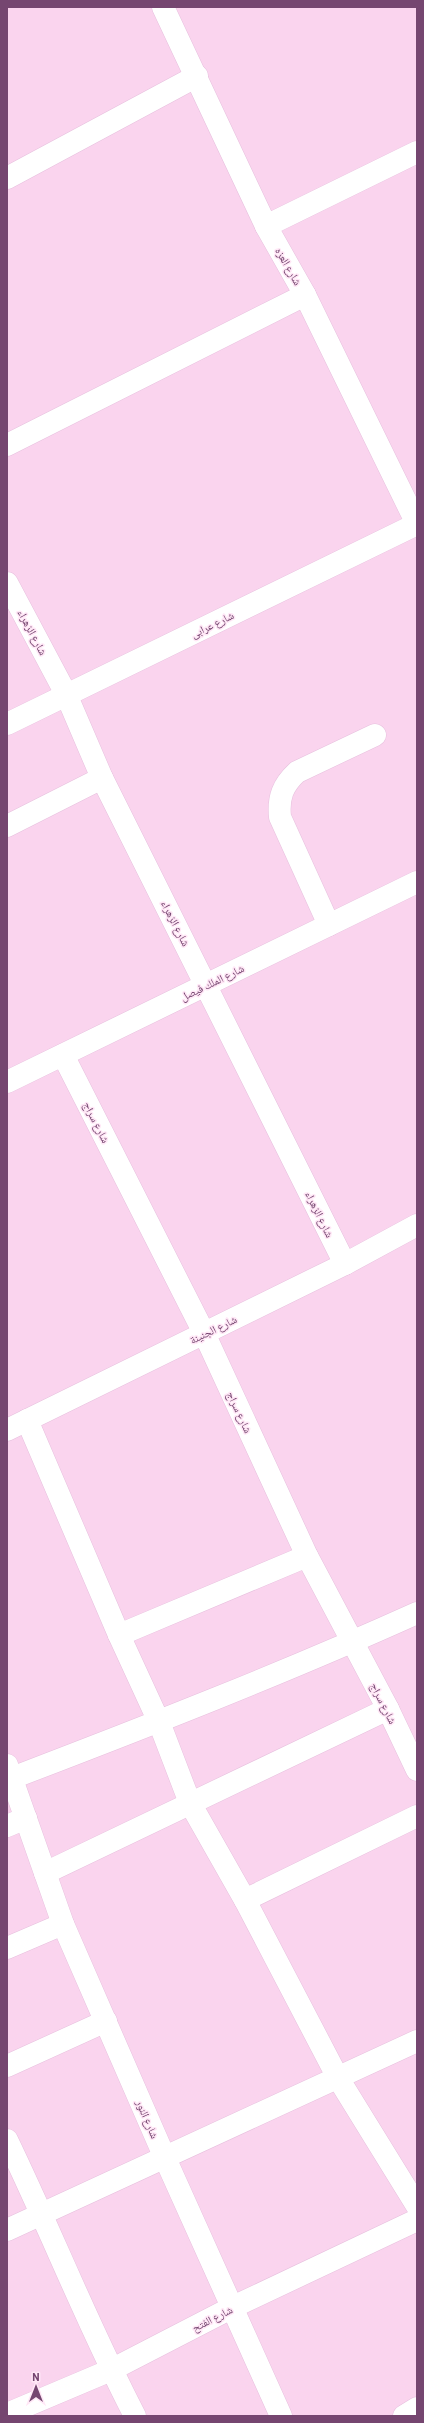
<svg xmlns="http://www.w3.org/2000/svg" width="424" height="2423" font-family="Barlow,'Noto Naskh Arabic',sans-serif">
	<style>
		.residential { fill: #fad4ee }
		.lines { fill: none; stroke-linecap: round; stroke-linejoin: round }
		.minor-casing { stroke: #e7c0de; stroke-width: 23 }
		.minor { stroke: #fff; stroke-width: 22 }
		.labels { text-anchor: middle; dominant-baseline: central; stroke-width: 3; stroke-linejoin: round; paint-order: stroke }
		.street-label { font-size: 11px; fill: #754670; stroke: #ffe7f6 }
	</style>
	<rect width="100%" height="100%" fill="#fde0f3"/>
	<rect class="residential" x="7" y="7" width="410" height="2409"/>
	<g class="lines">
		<defs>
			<g id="minor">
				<path d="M163,7L266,226L305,295L417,524"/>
				<path d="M7,178L197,76"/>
				<path d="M266,226L417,152"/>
				<path d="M7,445L305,295"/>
				<path d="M7,583L66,694L102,778L345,1264"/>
				<path d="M7,724L417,524"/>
				<path d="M7,826L102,778"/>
				<path d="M329,925L280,817C278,797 283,785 297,772L375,735"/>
				<path d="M63,1055L204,1333L307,1556L388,1709L417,1770"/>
				<path d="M7,1082L417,882"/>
				<path d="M27,1420L119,1635L159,1722L190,1803L245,1900L338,2078L417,2206"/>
				<path d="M7,1430L345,1264L417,1225"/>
				<path d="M119,1635L307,1556"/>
				<path d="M7,1765L63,1924L165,2158L281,2416"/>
				<path d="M12,1778C148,1726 284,1673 417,1613"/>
				<path d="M7,1826L26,1818"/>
				<path d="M45,1873L388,1709"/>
				<path d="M245,1900L417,1816"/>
				<path d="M7,1948L63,1924"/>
				<path d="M7,2066L106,2021"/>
				<path d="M7,2140C51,2231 88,2326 135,2416"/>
				<path d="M7,2230L417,2041"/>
				<path d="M7,2414L111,2370L233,2307L417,2220"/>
				<path d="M404,2416L417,2408"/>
			</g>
		</defs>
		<use href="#minor" class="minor-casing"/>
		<use href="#minor" class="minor"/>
	</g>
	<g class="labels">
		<g class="street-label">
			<text transform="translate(289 266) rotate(60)">شارع العزه</text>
			<text transform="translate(212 624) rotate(-26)">شارع عرابى</text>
			<text transform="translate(33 632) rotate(62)">شارع الزهراء</text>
			<text transform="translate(176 923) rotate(63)">شارع الزهراء</text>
			<text transform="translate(212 982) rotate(-26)">شارع الملك فيصل</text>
			<text transform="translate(97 1122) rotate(63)">شارع سراج</text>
			<text transform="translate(320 1214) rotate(64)">شارع الزهراء</text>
			<text transform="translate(213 1329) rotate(-26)">شارع الجنينة</text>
			<text transform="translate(240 1412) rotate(65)">شارع سراج</text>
			<text transform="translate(384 1703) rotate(63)">شارع سراج</text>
			<text transform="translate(148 2119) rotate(67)">شارع النور</text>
			<text transform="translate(212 2318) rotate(-27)">شارع الفتح</text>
		</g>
	</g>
	<rect width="424" height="2423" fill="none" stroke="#754670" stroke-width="16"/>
	<g transform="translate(36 2387)" stroke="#ffe7f6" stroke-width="3" paint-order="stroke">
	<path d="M0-3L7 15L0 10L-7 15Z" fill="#754670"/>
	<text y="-6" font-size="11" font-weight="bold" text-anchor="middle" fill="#754670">N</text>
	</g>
</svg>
